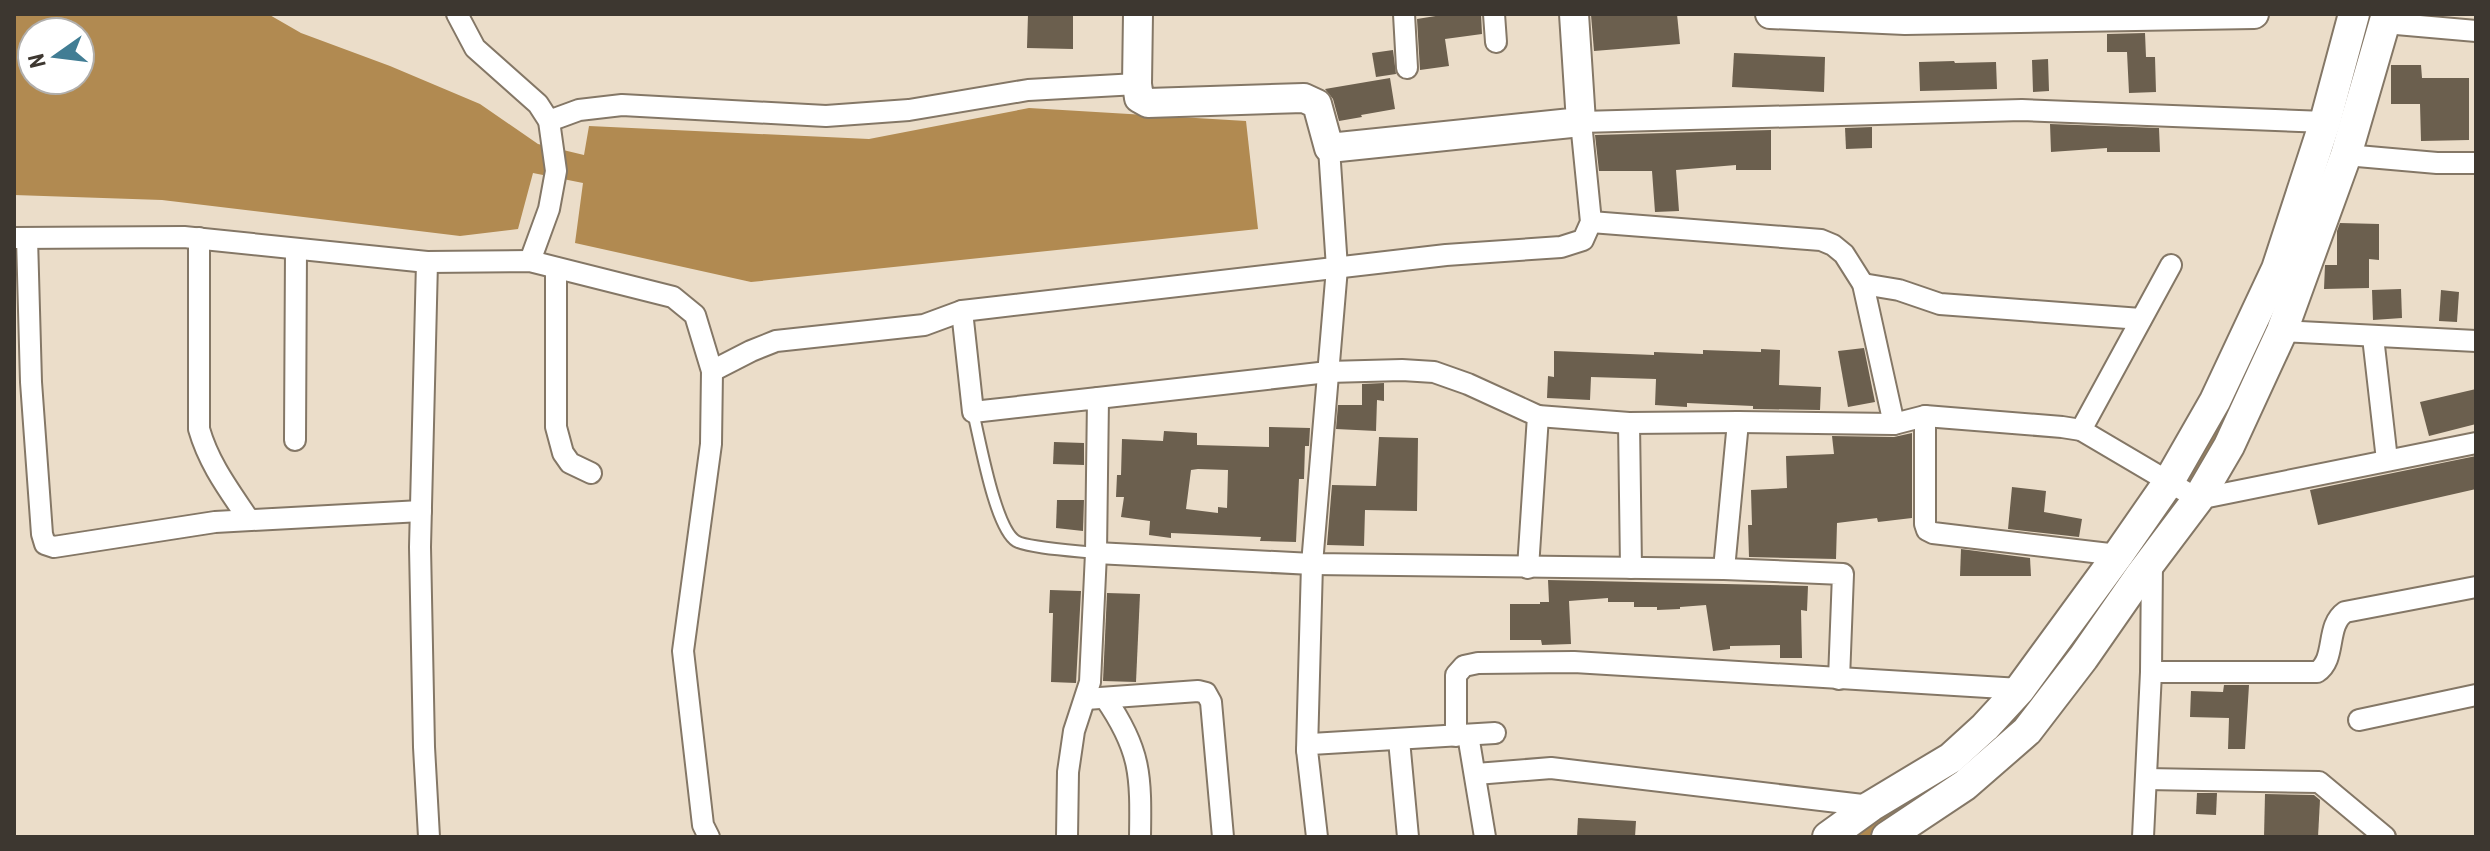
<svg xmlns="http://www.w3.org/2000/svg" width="2490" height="851" font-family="'Roboto Condensed',sans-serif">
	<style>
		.water { fill: #b18a51; fill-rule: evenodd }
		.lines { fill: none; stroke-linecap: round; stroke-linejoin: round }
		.canal { stroke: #b18a51; stroke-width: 20 }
		.building { fill: #6b5f4e; fill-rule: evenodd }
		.lane-casing { stroke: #847766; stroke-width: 14 }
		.street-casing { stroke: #847766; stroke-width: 24 }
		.secondary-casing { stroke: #847766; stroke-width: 32 }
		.primary-casing { stroke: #847766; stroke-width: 34 }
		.lane { stroke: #fff; stroke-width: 10 }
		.street { stroke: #fff; stroke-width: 20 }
		.secondary { stroke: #fff; stroke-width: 28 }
		.primary { stroke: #fff; stroke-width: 30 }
	</style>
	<rect width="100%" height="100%" fill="#ebddc9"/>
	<path class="water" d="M14,14H268L301,33L390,66L480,104L538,144L584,155L589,126L869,139L1029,108L1246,121L1258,229L751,282L575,243L583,183L533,173L518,229L460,236L162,200L14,195ZM32,32H80V80H32Z"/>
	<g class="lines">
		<g class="canal">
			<path d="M1998,740L2005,734C2043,685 2079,636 2115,586C2159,525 2201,466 2235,399"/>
			<path d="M1857,837L1973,759"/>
		</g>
	</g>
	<g class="building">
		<path d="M1028,14H1073V49L1027,48Z"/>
		<path d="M1448,14H1481L1482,34L1445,39L1449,66L1420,70L1417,19Z"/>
		<path d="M1677,14L1680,44L1594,51L1591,15Z"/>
		<path d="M2145,33L2146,57H2155L2156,92L2129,93L2127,52H2107V34Z"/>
		<path d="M1393,50L1396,74L1376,77L1372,53Z"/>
		<path d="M1734,53L1825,57L1824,92L1732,87Z"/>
		<path d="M2048,59L2049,91L2033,92L2032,60Z"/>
		<path d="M1954,61L1955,63L1996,62L1997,89L1920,91L1919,62Z"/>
		<path d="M2391,65H2421L2422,78H2469V140L2421,141L2420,104H2391Z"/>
		<path d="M1390,78L1395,109L1361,115L1362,117L1339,121L1333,99L1325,89Z"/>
		<path d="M2050,124L2159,128L2160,152H2107V148L2051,152Z"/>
		<path d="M1872,127V148L1846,149L1845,128Z"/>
		<path d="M1771,130V170H1736V165L1676,170L1679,211L1655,212L1652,171H1599L1595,135Z"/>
		<path d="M2340,223L2379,224V260L2369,259V288L2324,289L2325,265H2337V231Z"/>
		<path d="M2401,289L2402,318L2373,320L2372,290Z"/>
		<path d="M2441,290L2459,292L2457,322L2439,321Z"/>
		<path d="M1864,348L1875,402L1848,407L1838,351Z"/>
		<path d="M1761,349L1780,350L1779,385L1821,387L1820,410L1753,409V406L1687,403V407L1655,405L1656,379L1591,377L1590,400L1547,398L1548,376L1554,377V351L1654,355V352L1703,354V350L1761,352Z"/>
		<path d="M1384,383V401L1377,400L1376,431L1336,429L1338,405H1362V384Z"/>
		<path d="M2476,389V424L2429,436L2420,402Z"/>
		<path d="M1269,427L1310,428L1309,446H1305L1304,479H1299L1296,542L1260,541L1261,537L1171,533V538L1149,535L1150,521L1121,517L1124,497H1116L1117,475H1121L1122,439L1163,441L1164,431L1197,433V445L1269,447ZM1198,469L1228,470L1227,508L1218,507V513L1186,509L1191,470Z"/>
		<path d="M1912,433V518L1878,522L1877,518L1837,523L1836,559L1749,557L1748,525H1752L1751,490L1787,488L1786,456L1834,454L1832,436L1894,437Z"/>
		<path d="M1379,437L1418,438L1417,511L1365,510L1364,546L1327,545L1332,485L1376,486Z"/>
		<path d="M1054,442L1084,443V465L1053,464Z"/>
		<path d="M2476,456V489L2318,525L2310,490Z"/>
		<path d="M2012,487L2046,491L2044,512L2082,519L2079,537L2008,529Z"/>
		<path d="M1057,500H1084L1083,531L1056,528Z"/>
		<path d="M1961,549L2030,558L2031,576H1960Z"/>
		<path d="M1548,580L1808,586L1807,611L1801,610L1802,658H1780V645L1730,646V649L1713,651L1706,605L1680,607V609L1657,610V607H1634V602H1608V598L1569,601L1571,644L1542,645L1541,640H1510V604H1540V602H1549Z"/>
		<path d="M1050,590L1081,591L1076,683L1051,682L1053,613H1049Z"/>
		<path d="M1107,593L1140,594L1136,682L1103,681Z"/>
		<path d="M2224,685H2249L2245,749H2228L2229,718L2190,717L2191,691L2223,692Z"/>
		<path d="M2197,793H2217L2216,815L2196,814Z"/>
		<path d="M2265,794L2314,795L2320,800L2318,837H2264Z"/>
		<path d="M1578,818L1636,821L1635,837H1577Z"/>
	</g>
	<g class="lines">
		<defs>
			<path id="lane" d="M973,412C980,440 995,528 1016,541C1027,548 1080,551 1096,553"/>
			<g id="street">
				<path d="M457,14L475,48L538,104L549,121L556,171L549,209L530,261"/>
				<path d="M1404,14L1407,68"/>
				<path d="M1494,14L1496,42"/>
				<path d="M2385,23L2476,31"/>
				<path d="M549,121L579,110L622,105L826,116L909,110L1028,90L1137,84"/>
				<path d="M2346,155L2437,163H2476"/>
				<path d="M1591,222L1821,240L1833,245L1844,254L1863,284L1894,424"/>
				<path d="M14,238L184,237L427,262L530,261L673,297L695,315L712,371L711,444L683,651L703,825L709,837"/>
				<path d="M27,238L31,382L42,534L45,544L54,547L215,522L421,511"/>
				<path d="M199,238V429C209,464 229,490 249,520"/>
				<path d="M427,262L420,547L424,747L429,837"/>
				<path d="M556,268V427L563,453L570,463L591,473"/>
				<path d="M1863,284L1899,290L1940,304L2141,319"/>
				<path d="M962,311L973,412L1098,398L1096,553L1090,682L1074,731L1068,772L1067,837"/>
				<path d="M2282,331L2476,341"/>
				<path d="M2373,337L2387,460"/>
				<path d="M712,371L751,351L776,341L924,325L962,311L1446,255L1561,247L1583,240L1591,222L1581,122L2022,110L2325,122"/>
				<path d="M1098,398L1328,372L1402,370L1434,372L1468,384L1538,416L1528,568"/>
				<path d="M1538,416L1629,423L1738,422L1894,424L1925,416L2062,427L2081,430L2198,499L2476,443"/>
				<path d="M1925,416V524L1927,530L1933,533L2118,555"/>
				<path d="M1629,423L1631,568"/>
				<path d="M2081,430L2171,265"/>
				<path d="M295,440L296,249"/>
				<path d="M1096,553L1312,564L1724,569L1843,574L1839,679"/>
				<path d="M1724,569L1738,422"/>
				<path d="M2151,672H2317C2337,659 2325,626 2345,612L2476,587"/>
				<path d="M1105,698C1141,750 1141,775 1140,837"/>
				<path d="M1086,699L1198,691L1206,693L1211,702L1223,837"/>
				<path d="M2359,720L2476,695"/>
				<path d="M1468,735L1485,837"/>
				<path d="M1456,736V675L1464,666L1478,663L1574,662L2020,689"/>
				<path d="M1399,740L1408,837"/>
				<path d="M1307,750L1312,564L1337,268L1329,148"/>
				<path d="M1476,774L1551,768L1871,806"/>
				<path d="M2146,779L2319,782L2385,837"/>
				<path d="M1317,837L1307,750L1311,744L1495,733"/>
				<path d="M2143,837L2151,672L2152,561"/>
			</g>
			<g id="secondary">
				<path d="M1138,14L1137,84L1139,98L1148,103L1304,98L1317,104L1329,148L1581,122L1574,14"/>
				<path d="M1770,14L1905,20L2254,14"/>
			</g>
			<g id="primary">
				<path d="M1828,837L1871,806L1951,758L1985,727L2020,689L2118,555L2168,483L2215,401L2277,269L2325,122L2354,14"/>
				<path d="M1887,837L1965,785L2027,731L2083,658L2140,576L2198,499L2229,446L2282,331L2346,155L2387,14"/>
			</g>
		</defs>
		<use href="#lane" class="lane-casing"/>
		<use href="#street" class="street-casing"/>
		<use href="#secondary" class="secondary-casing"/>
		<use href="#primary" class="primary-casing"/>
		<use href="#lane" class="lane"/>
		<use href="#street" class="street"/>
		<use href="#secondary" class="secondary"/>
		<use href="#primary" class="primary"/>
	</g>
	<rect width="2490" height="851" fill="none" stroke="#3d3730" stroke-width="32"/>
	<g transform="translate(56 56) rotate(256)"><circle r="38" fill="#ffffff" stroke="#b1afac" stroke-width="2"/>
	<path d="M0-6L14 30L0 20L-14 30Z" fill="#417d94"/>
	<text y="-12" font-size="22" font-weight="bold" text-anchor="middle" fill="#3d3730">N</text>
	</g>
</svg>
